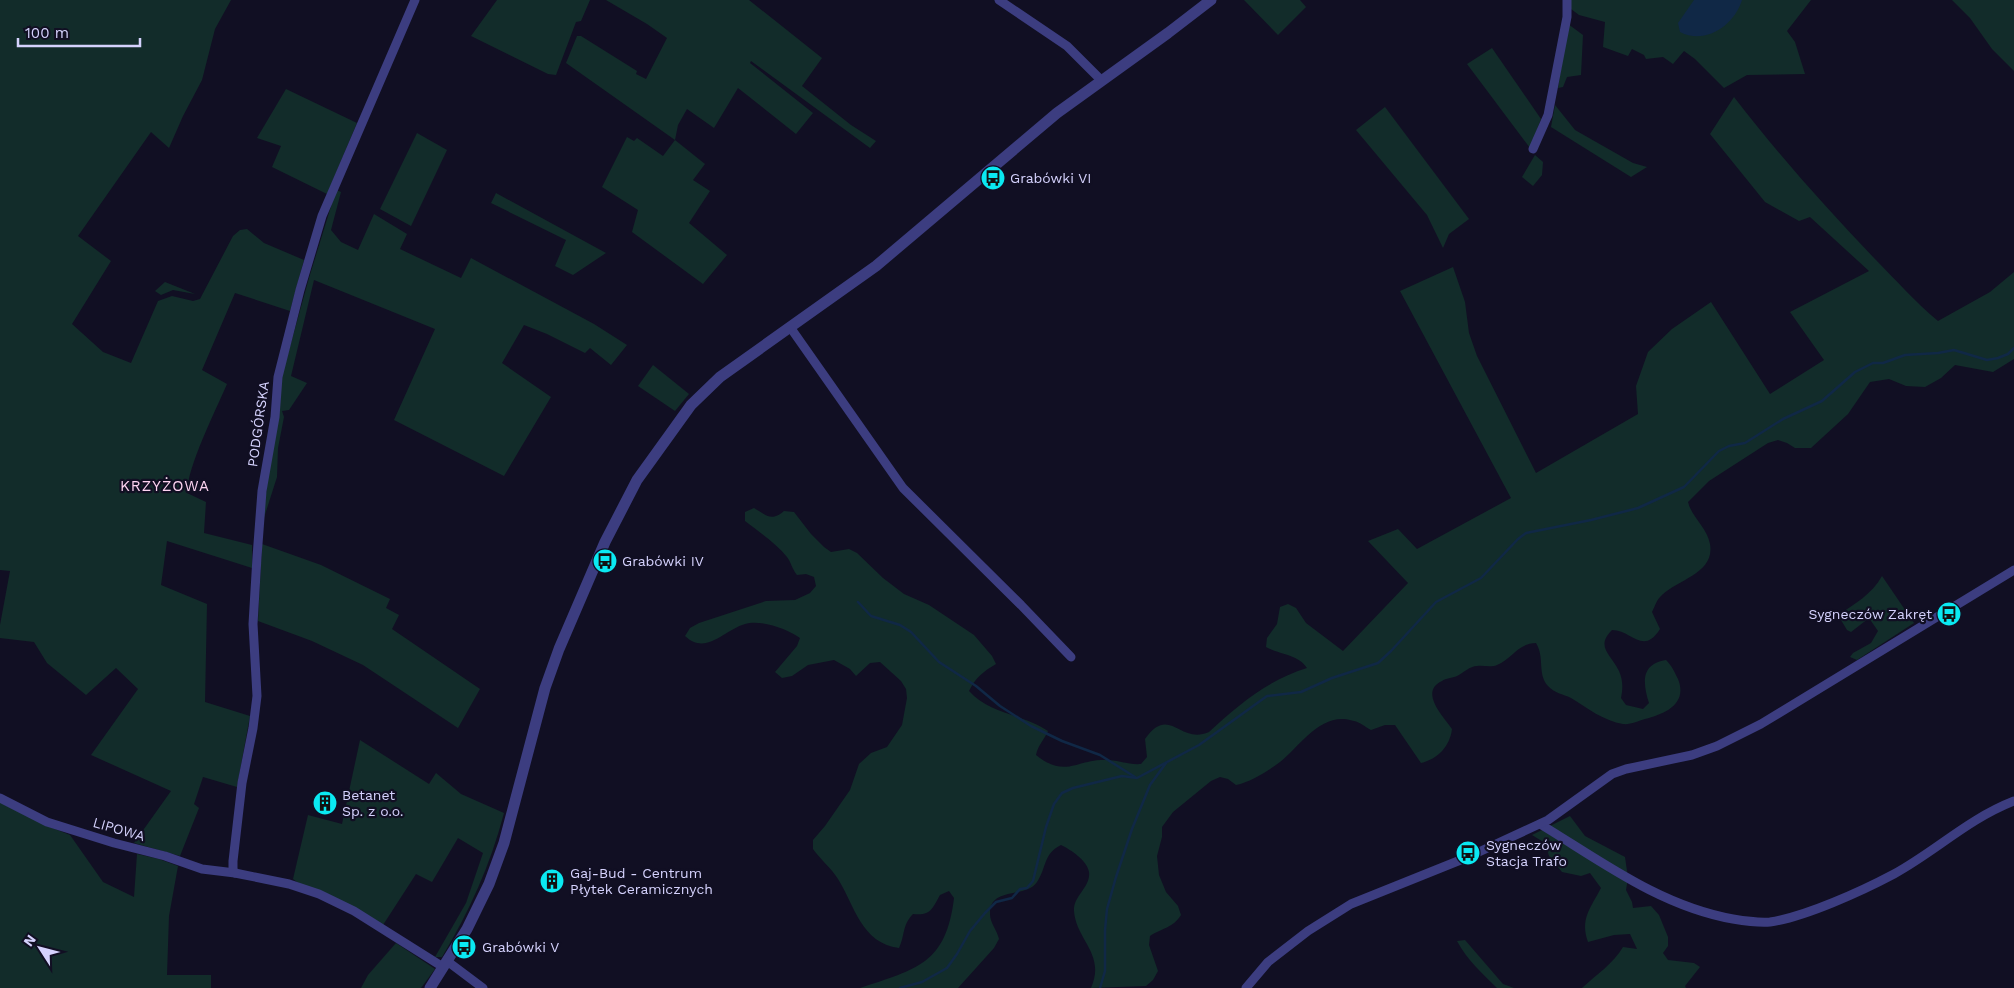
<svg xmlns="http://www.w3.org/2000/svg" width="2014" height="988" font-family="'Work Sans',sans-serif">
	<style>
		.green { fill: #122c2a }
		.water { fill: #102846 }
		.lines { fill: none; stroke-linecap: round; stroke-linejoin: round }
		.stream { stroke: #102846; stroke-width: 2.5 }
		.minor { stroke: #3c3d80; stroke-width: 9 }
		.tertiary { stroke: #3c3d80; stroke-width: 11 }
		.labels { text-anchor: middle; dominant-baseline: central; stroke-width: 4.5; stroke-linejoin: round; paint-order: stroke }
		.poi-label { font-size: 14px; fill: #d5d2fd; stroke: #110f23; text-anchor: start }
		.street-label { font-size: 14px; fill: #d5d2fd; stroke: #110f23 }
		.neighbourhood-label { font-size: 15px; letter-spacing: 1px; fill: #fdd4f1; stroke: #110f23 }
	</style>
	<rect width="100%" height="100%" fill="#110f23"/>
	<g class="green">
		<path d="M0,0H231L215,29L202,80L183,116L169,148L151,132L78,236L111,261L72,324L103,352L131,363L158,301L172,296L193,301L200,299L233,236L240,230L247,229L264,243L304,260L290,311L235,293L202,370L227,384C216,410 187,467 187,493L206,502L204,533L252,545V568L167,541L161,585L207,604L205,702L250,716L237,787L203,777L194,804L199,808L180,856L134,843L171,791L91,755L138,689L116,668L86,695L47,663L34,642L0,638V625L10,571L0,570Z"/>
		<path d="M497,0H590L581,21L576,22L556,75L548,74L471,36Z"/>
		<path d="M606,0H749L822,58L802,86L851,125L876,141L870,148L751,61L750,63L813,113L796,134L738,88L714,128L687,109L678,125L675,140L705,164L693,180L710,191L689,223L727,255L703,284L632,232L638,210L602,187L627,137L634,141L637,138L663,156L675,140L566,63L577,36H581L637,71L636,74L646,79L667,38L647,24Z"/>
		<path d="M1244,0H1300L1306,7L1278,35Z"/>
		<path d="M1570,0H1811L1787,31L1795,42L1805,74L1747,75L1724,88L1695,59L1684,51L1673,64L1663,57L1646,59L1644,55L1632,49L1628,56L1603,47L1605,22L1579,15L1571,9Z"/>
		<path d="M1952,0H2014V71L1992,49L1970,18Z"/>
		<path d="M1568,24L1583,35L1581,75L1567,77L1563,87L1558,88Z"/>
		<path d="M1492,48L1541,119L1530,148L1467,64Z"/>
		<path d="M286,89L357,123L327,194L272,167L281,146L257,138Z"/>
		<path d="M1734,97C1778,154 1825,207 1875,259C1896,280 1915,302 1938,321L1990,292L2014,272V359L1993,372L1955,365L1941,378L1925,387L1906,386L1889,379L1870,382L1848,414L1811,448H1795L1787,443L1778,440L1768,443L1709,481L1688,502C1692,518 1707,527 1710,544C1715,573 1679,579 1662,595C1657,599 1655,606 1652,612L1660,629C1643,656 1632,630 1612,630C1595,647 1611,654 1619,671C1623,680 1623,688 1621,698L1626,705L1643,709L1649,703C1643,684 1640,664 1666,660C1672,666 1674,671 1678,679C1688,704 1665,714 1645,719C1638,721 1630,725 1623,724C1604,721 1587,708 1571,698C1563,694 1554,693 1548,686C1537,674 1545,657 1536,643C1518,643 1512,659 1497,665C1490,668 1484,665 1477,666C1470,666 1463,673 1457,676C1452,678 1446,678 1442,681C1418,692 1445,718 1452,729C1450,746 1438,759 1421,763L1395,725H1385L1371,730C1365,727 1360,722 1354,721C1322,710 1301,745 1280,762C1268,771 1251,782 1236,785L1228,779L1220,777L1211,781L1173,812L1162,827V837L1157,856L1159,875L1166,892L1178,906L1181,915C1173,928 1162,928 1150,936L1149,945L1158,971L1153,980L1146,986L1091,988C1106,954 1076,940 1074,911C1073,896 1091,887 1089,872C1087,860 1071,850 1061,845C1043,854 1047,867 1037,882C1026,899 989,886 990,914C990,923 997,930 999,939L994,948L958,988H860C917,969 946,964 954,898L949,891L940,895C932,909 931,916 913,914C902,925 905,936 899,948C861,943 855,906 838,879C831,868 820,859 813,849V840L825,826L850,790L859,764L871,753L887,747L902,725L907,698L906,689L901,681L880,662L870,663L856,676L850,669L834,660L808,665L792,676L782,678L775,672L797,646L800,638C788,629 760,619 745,624C724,630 706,656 685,636L690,628L699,623L766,601L795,600L810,593L816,586L814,577L806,574L797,575C792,569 791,562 787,557C776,543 759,532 745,521V512L754,508C766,515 771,522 784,511L794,512L811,534L824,547L831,552L849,549L857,553L883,578L904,594L929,605L974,635L992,656L996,664C984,671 975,678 969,691C989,714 1023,714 1048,731C1044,740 1038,745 1036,755C1066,779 1076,759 1106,760C1118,760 1129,765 1141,764L1147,757L1145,739C1170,704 1179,745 1209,732C1238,705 1268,680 1307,668C1298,654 1280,655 1266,647L1267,638L1277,624L1280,607L1288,604L1296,608L1306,623L1343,651L1408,583L1368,541L1398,529L1417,549L1511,498L1400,291L1453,267L1465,302L1469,333L1477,356L1536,473L1638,414L1636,386L1648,352L1672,329L1711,302L1770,394L1824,360L1790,312L1869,271L1810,217L1799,221L1765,202L1710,134Z"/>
		<path d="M1555,105L1575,130L1633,163L1647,167L1631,177L1551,127Z"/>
		<path d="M1385,107L1469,219L1449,234L1443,248L1427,215L1356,130Z"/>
		<path d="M417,133L447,150L411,226L380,209Z"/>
		<path d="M1535,155L1543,162L1542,175L1533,186L1522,177Z"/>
		<path d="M336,190L341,192L331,230L341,242L358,250L374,214L407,234L400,249L461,278L471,258L594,324L627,345L611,365L590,348L585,353L547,334L524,325L502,363L551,397L504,476L394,420L435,329L314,280L291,376L307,383L289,410L282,411L284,417L278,448L277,477L262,524L281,379L309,278Z"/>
		<path d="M496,193L606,253L573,275L555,266L566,240L491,203Z"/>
		<path d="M165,282L195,294L173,290L161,295L155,291Z"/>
		<path d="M653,365L689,394L675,411L638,386Z"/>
		<path d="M262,544L321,565L390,599L386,608L399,615L392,629L480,689L458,728L363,665L312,641L258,621Z"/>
		<path d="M1882,576L1914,623L1857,660L1850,657L1853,653L1871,643L1878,631L1869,618L1851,632L1847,630L1838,615C1855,604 1872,594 1882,576Z"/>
		<path d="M360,740L429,784L436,773L461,794L504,813C490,866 470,910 442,957H435L466,903L483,853L458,838L432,882L416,874L383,925L297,882L293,879L308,815L342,824Z"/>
		<path d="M0,802L45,825L70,835L103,882L134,897L137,854L159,859L178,866L169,916L167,975H211V988H0Z"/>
		<path d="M1570,816L1585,836L1625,857L1628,878L1626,890L1632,902L1633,908L1651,906L1659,915L1668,937V946L1663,953L1668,960L1694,963L1700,967L1685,986L1686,988H1582C1596,975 1614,963 1623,947L1637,949L1630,934L1614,935L1588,942C1580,919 1590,909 1601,888L1590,873L1581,876L1562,872L1549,856L1545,843L1532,835Z"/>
		<path d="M1465,940L1503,984L1514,988H1497C1482,973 1467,960 1457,941Z"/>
		<path d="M396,943L435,969L421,988H361L368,975Z"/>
	</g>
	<path class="water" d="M1694,0H1742C1734,26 1705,45 1680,32L1678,23Z"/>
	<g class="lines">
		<g class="stream">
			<path d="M858,602L871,616L900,625L911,632L939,662L976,686L1000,706L1031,726L1062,741L1100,755L1135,777"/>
			<path d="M900,988L922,982L947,968L957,954L970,931L985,913L996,902L1012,898L1020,889L1027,888L1033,881L1046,827L1054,804L1062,793L1073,788L1122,776L1137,778L1199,745L1267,696L1301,692L1332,678L1378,663L1391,651L1436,602L1481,578L1518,539L1526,533L1591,520L1638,508L1684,487L1719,451L1729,446L1745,443L1783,419L1822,401L1855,372L1873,363H1883L1905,355L1938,353L1954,350L1987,360L1998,358L2008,354L2014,348"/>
			<path d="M1100,988L1105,971V930L1107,909L1116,877L1132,829L1150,785L1166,763"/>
		</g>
		<g class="minor">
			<path d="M999,0L1067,46L1102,81"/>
			<path d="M1533,149L1548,115L1567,17V0"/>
			<path d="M790,327L903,488L1021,605L1071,657"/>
			<path d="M0,798L47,822L114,843L165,856L202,869L235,873L289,884L319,894L354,911L443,967"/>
			<path d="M1540,824C1601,861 1660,906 1733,919C1745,921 1758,923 1770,922C1805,917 1862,891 1894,874C1936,851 1968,819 2014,801"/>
			<path d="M235,873L233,870V861L242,783L253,728L257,696L253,624L257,557L262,491L275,417L278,377L300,290L322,216L415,0"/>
			<path d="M447,961L483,988"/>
			<path d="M1246,988L1268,962L1308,931L1351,904L1468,857L1548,820L1612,774L1626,769L1692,755L1717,746L1761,724L2014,570"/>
		</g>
		<path class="tertiary" d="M430,988L467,929L489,884L504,843L545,688L559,649L605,542L637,480L691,405L720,377L876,266L1057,113L1168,33L1211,0"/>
	</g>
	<defs>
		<symbol id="bus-disc" viewBox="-11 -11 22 22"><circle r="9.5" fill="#0ae9f2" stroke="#110f23"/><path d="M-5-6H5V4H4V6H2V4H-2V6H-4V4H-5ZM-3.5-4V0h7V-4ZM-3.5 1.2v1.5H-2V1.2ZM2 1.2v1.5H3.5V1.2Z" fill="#111"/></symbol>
		<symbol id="building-disc" viewBox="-11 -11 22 22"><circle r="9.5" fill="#0ae9f2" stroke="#110f23"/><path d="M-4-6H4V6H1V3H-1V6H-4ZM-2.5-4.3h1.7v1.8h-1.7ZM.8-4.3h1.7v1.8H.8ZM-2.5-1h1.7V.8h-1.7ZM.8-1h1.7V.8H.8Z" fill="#111"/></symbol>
	</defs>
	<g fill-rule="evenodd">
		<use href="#bus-disc" x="979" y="164" width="28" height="28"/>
		<use href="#bus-disc" x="591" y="547" width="28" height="28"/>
		<use href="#bus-disc" x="1935" y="600" width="28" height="28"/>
		<use href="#building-disc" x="311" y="789" width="28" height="28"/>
		<use href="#bus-disc" x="1454" y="839" width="28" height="28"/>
		<use href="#building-disc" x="538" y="867" width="28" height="28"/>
		<use href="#bus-disc" x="450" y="933" width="28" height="28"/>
	</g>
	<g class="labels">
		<g class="poi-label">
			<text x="1010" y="178">Grabówki VI</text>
			<text x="622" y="561">Grabówki IV</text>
			<text x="1932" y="614" text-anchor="end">Sygneczów Zakręt</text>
			<text x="342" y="795">Betanet<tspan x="342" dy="16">Sp. z o.o.</tspan></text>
			<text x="1486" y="845">Sygneczów<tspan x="1486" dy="16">Stacja Trafo</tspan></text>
			<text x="570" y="873">Gaj-Bud - Centrum<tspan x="570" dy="16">Płytek Ceramicznych</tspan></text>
			<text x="482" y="947">Grabówki V</text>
		</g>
		<g class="street-label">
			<text transform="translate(258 424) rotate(-82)">PODGÓRSKA</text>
			<text transform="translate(119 829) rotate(16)">LIPOWA</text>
		</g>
		<g class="neighbourhood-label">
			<text x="165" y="486">KRZYŻOWA</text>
		</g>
	</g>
	<g transform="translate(40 948) rotate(306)" stroke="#110f23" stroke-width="4" paint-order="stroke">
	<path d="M0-4L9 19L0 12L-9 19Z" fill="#d5d2fd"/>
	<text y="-8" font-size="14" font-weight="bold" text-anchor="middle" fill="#d5d2fd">N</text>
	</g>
	<path d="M18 38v8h122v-8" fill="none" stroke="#d5d2fd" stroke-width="2.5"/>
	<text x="25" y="38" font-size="15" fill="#d5d2fd" stroke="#110f23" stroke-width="4" paint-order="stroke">100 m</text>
</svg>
